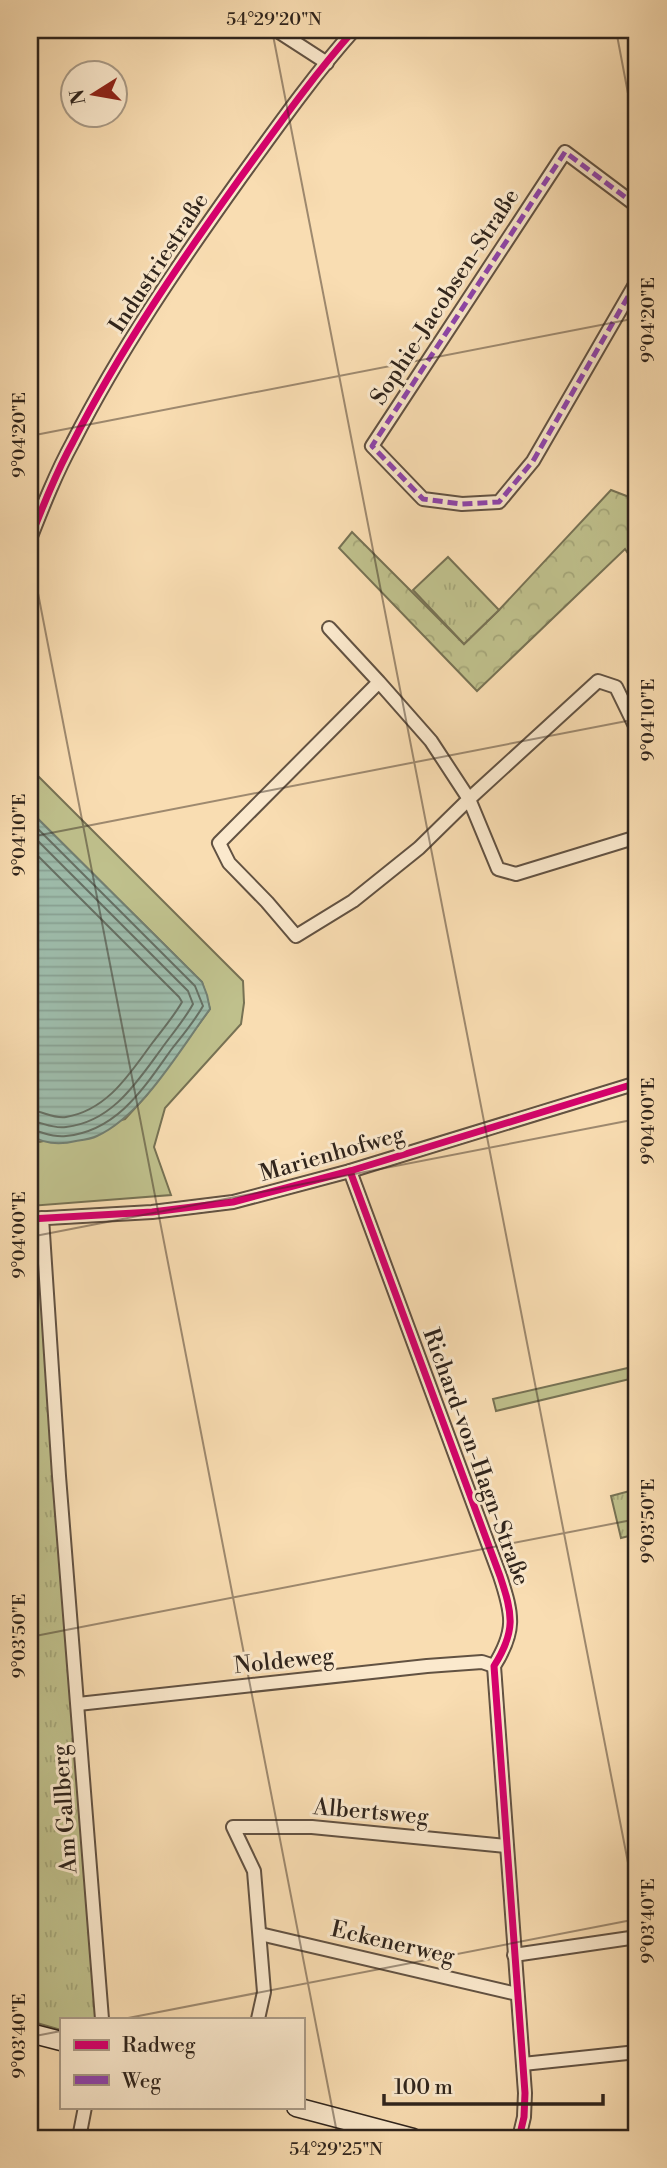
<svg xmlns="http://www.w3.org/2000/svg" width="667" height="2168" font-family="'Libre Bodoni',serif">
	<style>
		.grass { fill: #bfc08c; stroke: #777254; stroke-width: 2 }
		.forest { fill: url(#forest-crowns); stroke: #777254; stroke-width: 2 }
		.park { fill: url(#park-tufts); stroke: #777254; stroke-width: 2 }
		.water { fill: url(#water-rules); stroke: #727f72; stroke-width: 2 }
		.lines { fill: none; stroke-linecap: round; stroke-linejoin: round }
		.shore { stroke: #667064; stroke-width: 2 }
		.street-casing { stroke: #625242; stroke-width: 16 }
		.secondary-casing { stroke: #2f241c; stroke-width: 21 }
		.street { stroke: #fbe9cd; stroke-width: 12 }
		.secondary { stroke: #fbe9cd; stroke-width: 18 }
		.quiet { stroke: #8e44ad; stroke-width: 5; stroke-dasharray: 10 5; stroke-linecap: butt }
		.cycleway-casing { stroke: #fbe9cd; stroke-width: 11 }
		.cycleway { stroke: #d6006c; stroke-width: 7 }
		.ticks { fill: none; stroke: #2f241c; stroke-width: 2; stroke-opacity: 0.45 }
		.labels { text-anchor: middle; dominant-baseline: central; stroke-width: 6; stroke-linejoin: round; paint-order: stroke }
		.street-label { font-size: 23px; fill: #2f241c; stroke: #fbe9cd }
		.neatline { fill: none; stroke: #2f241c; stroke-width: 2.5 }
		.ticks-label { font-size: 18px; text-anchor: middle; fill: #2f241c }
	</style>
	<defs>
		<pattern id="forest-crowns" width="20" height="18" patternUnits="userSpaceOnUse" patternTransform="scale(1.75)"><rect width="20" height="18" fill="#bfc08c"/><path d="M2 6a3 3 0 1 1 6 0M12 15a3 3 0 1 1 6 0" fill="none" stroke="#a4a578"/></pattern>
		<pattern id="park-tufts" width="24" height="20" patternUnits="userSpaceOnUse" patternTransform="scale(1.75)"><rect width="24" height="20" fill="#bfc08c"/><path d="M3 7l-1-3M5 7V3M7 7l1-3M15 17l-1-3M17 17v-4M19 17l1-3" fill="none" stroke="#a4a578"/></pattern>
		<pattern id="water-rules" width="6" height="5" patternUnits="userSpaceOnUse" patternTransform="scale(1.75)"><rect width="6" height="5" fill="#9ebcab"/><path d="M0 2.5h6" fill="none" stroke="#88a193"/></pattern>
	</defs>
	<rect width="100%" height="100%" fill="#f9ddb2"/>
	<filter id="stains"><feTurbulence type="fractalNoise" baseFrequency=".00286" numOctaves="4"/><feColorMatrix values="0 0 0 0 .2 0 0 0 0 .09 0 0 0 0 .02 0 0 0 .5 -.17"/></filter>
	<radialGradient id="worn" r=".72"><stop offset=".6" stop-color="#630" stop-opacity="0"/><stop offset="1" stop-color="#630" stop-opacity=".3"/></radialGradient>
	<g class="grass">
		<path d="M30,768L243,981L244,1003L241,1024L165,1108L154,1147L171,1195L30,1206V1135L40,1142L125,1119L146,1096L210,1009L202,982L30,811Z"/>
		<path d="M632,1367L634,1378L496,1411L493,1399Z"/>
	</g>
	<path class="forest" d="M611,490L637,500V567L625,549L477,691L339,548L352,532L464,644L499,610Z"/>
	<g class="park">
		<path d="M448,557L499,610L464,644L413,590Z"/>
		<path d="M30,1231L35,1235L43,1247L98,2019H61V2030L30,2021Z"/>
		<path d="M637,1489V1534L621,1538L611,1496Z"/>
	</g>
	<path class="water" d="M30,811L202,982L207,995L210,1009C181,1048 142,1116 97,1136C91,1139 83,1140 76,1141C60,1145 44,1144 30,1135Z"/>
	<g class="lines">
		<g class="shore">
			<path d="M30,821L195,986L203,1006C194,1022 182,1036 171,1050C144,1088 117,1131 66,1136C51,1138 42,1131 30,1130"/>
			<path d="M30,833L188,991L193,1004C185,1019 172,1034 162,1048C137,1082 112,1122 66,1127C51,1129 43,1122 30,1121"/>
			<path d="M30,848L179,997L182,1002C174,1016 163,1029 153,1042C130,1073 108,1110 66,1117C53,1119 43,1111 30,1110"/>
		</g>
		<defs>
			<g id="street">
				<path d="M276,30L327,63"/>
				<path d="M637,206L565,152L372,446L423,499L462,504L499,502L533,461L637,281"/>
				<path d="M30,539C43,506 56,473 73,442C120,350 178,265 238,181C275,130 312,77 354,30"/>
				<path d="M329,628L379,682L219,843L229,863L267,902L296,936L353,901L419,848L469,799L431,741L379,682"/>
				<path d="M637,730L616,687L598,681L469,799L498,869L516,874L637,837"/>
				<path d="M350,1171L500,1576C513,1615 516,1631 494,1666L525,2093L524,2117L519,2138"/>
				<path d="M42,1218L59,1476L102,2019"/>
				<path d="M30,1219L152,1212L233,1202L350,1171L637,1083"/>
				<path d="M78,1704L427,1666L482,1662L494,1666"/>
				<path d="M260,1934L517,1994"/>
				<path d="M514,1955L637,1937"/>
				<path d="M258,2019L264,1992L254,1871L233,1827H312L506,1846"/>
				<path d="M523,2064L637,2052"/>
				<path d="M79,2138L85,2107"/>
			</g>
			<g id="secondary">
				<path d="M30,2033L61,2041"/>
				<path d="M296,2107L413,2138"/>
			</g>
		</defs>
		<use href="#street" class="street-casing"/>
		<use href="#secondary" class="secondary-casing"/>
		<use href="#street" class="street"/>
		<use href="#secondary" class="secondary"/>
		<path class="quiet" d="M637,206L565,152L372,446L423,499L462,504L499,502L533,461L637,281"/>
		<defs>
			<g id="cycleway">
				<path d="M30,539C43,506 56,473 73,442C120,350 178,265 238,181C275,130 312,77 354,30"/>
				<path d="M350,1171L500,1576C513,1615 516,1631 494,1666L525,2093L524,2117L519,2138"/>
				<path d="M30,1219L152,1212L233,1202L350,1171L637,1083"/>
			</g>
		</defs>
		<use href="#cycleway" class="cycleway-casing"/>
		<use href="#cycleway" class="cycleway"/>
	</g>
	<path class="ticks" d="M272,30L637,1909M616,30L637,141M30,36L63,30M30,436L637,318M30,552L338,2138M30,837L637,719M30,1237L637,1119M30,1637L637,1519M123,2019L637,1919M30,2037L61,2031"/>
	<g class="labels">
		<g class="street-label">
			<text transform="translate(159 263) rotate(-57)">Industriestraße</text>
			<text transform="translate(445 297) rotate(-57)">Sophie-Jacobsen-Straße</text>
			<text transform="translate(332 1154) rotate(-16)">Marienhofweg</text>
			<text transform="translate(476 1457) rotate(70)">Richard-von-Hagn-Straße</text>
			<text transform="translate(284 1661) rotate(-6)">Noldeweg</text>
			<text transform="translate(65 1809) rotate(-94)">Am Gallberg</text>
			<text transform="translate(371 1812) rotate(5)">Albertsweg</text>
			<text transform="translate(393 1943) rotate(13)">Eckenerweg</text>
		</g>
	</g>
	<rect width="667" height="2168" fill="none" stroke="#f9ddb2" stroke-width="77"/>
	<rect x="60" y="2018" width="245" height="91" fill="#fbe9cd" stroke="#a99a86" stroke-width="2"/>
	<rect x="74" y="2040" width="35" height="10" fill="#d6006c" stroke="#a99a86" stroke-width="2"/>
	<text x="122" y="2052" font-size="21" fill="#2f241c">Radweg</text>
	<rect x="74" y="2075" width="35" height="10" fill="#8e44ad" stroke="#a99a86" stroke-width="2"/>
	<text x="122" y="2088" font-size="21" fill="#2f241c">Weg</text>
	<g transform="translate(94 94) rotate(259)"><circle r="33" fill="#fbe9cd" stroke="#a99a86" stroke-width="2"/>
	<path d="M0-5L12 26L0 18L-12 26Z" fill="#8f2418"/>
	<text y="-10" font-size="19" font-weight="bold" text-anchor="middle" fill="#2f241c">N</text>
	</g>
	<path d="M384 2094v10h219v-10" fill="none" stroke="#2f241c" stroke-width="3.5"/>
	<text x="394" y="2094" font-size="21" fill="#2f241c" stroke="#fbe9cd" stroke-width="5" paint-order="stroke">100 m</text>
	<rect x="38" y="38" width="590" height="2092" class="neatline"/>
	<g class="ticks-label">
		<text x="274" y="25">54°29'20"N</text>
		<text transform="translate(648 320) rotate(-90)" y="6">9°04'20"E</text>
		<text transform="translate(19 435) rotate(-90)" y="6">9°04'20"E</text>
		<text transform="translate(648 720) rotate(-90)" y="6">9°04'10"E</text>
		<text transform="translate(19 835) rotate(-90)" y="6">9°04'10"E</text>
		<text transform="translate(648 1121) rotate(-90)" y="6">9°04'00"E</text>
		<text transform="translate(19 1235) rotate(-90)" y="6">9°04'00"E</text>
		<text transform="translate(648 1521) rotate(-90)" y="6">9°03'50"E</text>
		<text transform="translate(19 1636) rotate(-90)" y="6">9°03'50"E</text>
		<text transform="translate(648 1921) rotate(-90)" y="6">9°03'40"E</text>
		<text transform="translate(19 2036) rotate(-90)" y="6">9°03'40"E</text>
		<text x="336" y="2155">54°29'25"N</text>
	</g>
	<rect width="100%" height="100%" filter="url(#stains)"/>
	<rect width="100%" height="100%" fill="url(#worn)"/>
</svg>
